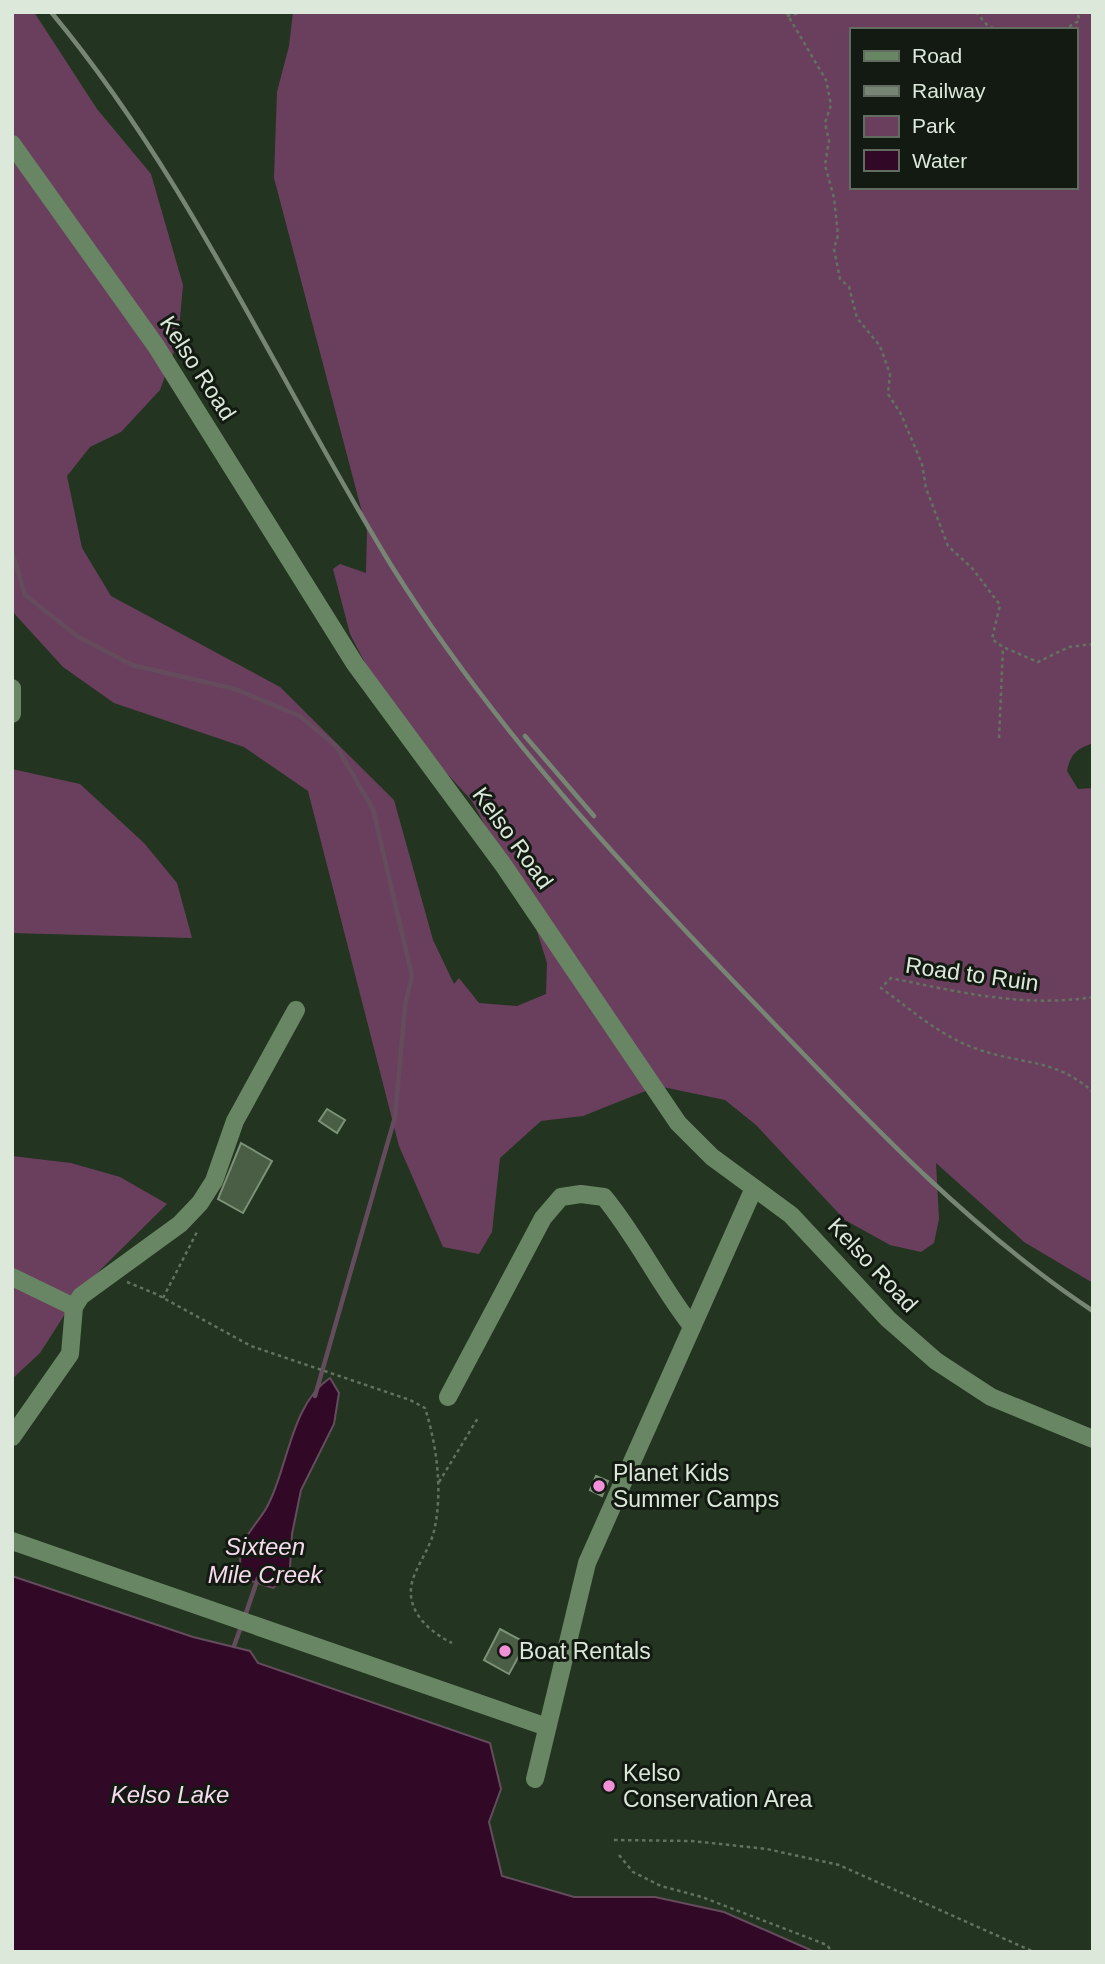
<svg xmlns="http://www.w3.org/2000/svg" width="1105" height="1964" font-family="Helvetica,sans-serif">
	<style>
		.green { fill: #6a3f5e; fill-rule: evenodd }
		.water { fill: #310927; stroke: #644c5d; stroke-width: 2 }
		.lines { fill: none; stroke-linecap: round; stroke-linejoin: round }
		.stream { stroke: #644c5d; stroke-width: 4.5 }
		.building { fill: #4a5e46; stroke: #7c9278; stroke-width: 2 }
		.path { stroke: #62725f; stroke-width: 2.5; stroke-dasharray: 3.5 3.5; stroke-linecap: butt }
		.minor { stroke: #698664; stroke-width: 18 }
		.rail { stroke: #778674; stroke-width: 4.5 }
		.poi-dot { fill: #f291d7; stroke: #121a11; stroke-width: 2.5 }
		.labels { text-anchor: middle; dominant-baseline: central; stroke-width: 6; stroke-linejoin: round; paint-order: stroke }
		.street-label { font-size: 23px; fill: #dce8da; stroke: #121a11 }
		.poi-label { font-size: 23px; fill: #dce8da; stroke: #121a11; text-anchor: start }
		.water-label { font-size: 24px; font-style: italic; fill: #f8daee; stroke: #121a11 }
	</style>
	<rect width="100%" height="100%" fill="#233520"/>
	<g class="green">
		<path d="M12,12H34L97,109L151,174L183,285L178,340L160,390L121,432L90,447L67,476L82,548L111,596L280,687L394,800L433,940L454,984L459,978L479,1003L517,1006L546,994L547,963L531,912L472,801L390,711L350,634L333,569L340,564L366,573L367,531L274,178L277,92L289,46L293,12H1093V743C1077,749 1070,754 1067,771L1078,789L1093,788V1283L1024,1242L936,1163L939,1219L934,1243L921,1252L890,1245L845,1220L756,1125L725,1100L658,1086L583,1116L541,1121L500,1158L492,1232L479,1254L443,1247L399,1146L308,791L244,747L114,703L63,667L12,611ZM851,30H1075V187H851Z"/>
		<path d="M12,769L80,784L144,843L177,883L192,938L12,933Z"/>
		<path d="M12,1156L71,1163L120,1177L167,1204L81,1289L40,1353L12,1379Z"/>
	</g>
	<g class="water">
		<path d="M330,1378L339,1393L334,1424L301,1490L292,1534L290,1568L285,1578L273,1588L242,1578C240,1568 239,1557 242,1546C247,1532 261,1519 268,1505C288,1467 291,1404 330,1378Z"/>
		<path d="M12,1576L193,1637L250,1651L258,1663L490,1743L501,1789L489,1822L502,1876L574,1897H655L724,1912L815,1952H12Z"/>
	</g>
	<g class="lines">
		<g class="stream">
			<path d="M12,551L25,595L77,636L132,665L235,689L300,716L336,746L373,809L412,976L405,1005L395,1117L315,1396"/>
			<path d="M245,1616L258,1578"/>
			<path d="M234,1646L242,1624"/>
		</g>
	</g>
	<g class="building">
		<path d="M327,1109L345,1120L337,1133L319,1121Z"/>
		<path d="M241,1143L272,1161L243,1213L218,1199Z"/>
		<path d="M596,1476L608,1481L602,1496L590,1490Z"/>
		<path d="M500,1629L526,1643L509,1674L484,1660Z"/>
	</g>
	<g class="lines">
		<g class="path">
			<path d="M786,12L826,80L831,105L825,123L829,141L825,165L834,198L838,235L834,249L840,279L849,287L857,318L880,346L890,374L888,394L901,414L922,464L926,488L948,546L972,568L1000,605L992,639L1003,647L1038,662L1069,647L1093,644"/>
			<path d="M976,12L988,26L998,30"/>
			<path d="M787,16L805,12"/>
			<path d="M1063,30L1079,21L1078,12"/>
			<path d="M999,738L1003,647"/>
			<path d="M1093,997C1025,1008 958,992 891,978L881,988C913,1011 940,1036 977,1049C1022,1065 1055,1058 1093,1092"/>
			<path d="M127,1282L156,1294L251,1346L410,1400L425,1408C437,1446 443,1492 434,1531C430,1547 420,1561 414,1576C402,1607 426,1630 452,1643"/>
			<path d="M163,1298L197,1232"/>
			<path d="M439,1482L478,1418"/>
			<path d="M614,1840L692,1841L767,1849L839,1865L1034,1952"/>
			<path d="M619,1855L633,1872L661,1886L702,1897L827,1945L832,1952"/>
		</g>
		<g class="minor">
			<path d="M12,144L156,346L355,664L504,866L678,1123L712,1157L791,1215L888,1319L936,1361L991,1397L1093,1439"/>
			<path d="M12,688V714"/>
			<path d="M12,1277L74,1307L70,1354L12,1437"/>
			<path d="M74,1307L81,1296L180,1224L200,1203L214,1181L235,1121L296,1010"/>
			<path d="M448,1397L543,1218L561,1197L581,1194L604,1197C637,1237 659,1284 691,1325"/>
			<path d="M12,1541L547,1727"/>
			<path d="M535,1779L587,1563L754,1188"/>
		</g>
		<g class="rail">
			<path d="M51,12C190,179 278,381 391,565C494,730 628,872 762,1011C865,1118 969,1229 1093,1311"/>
			<path d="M525,736L594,816"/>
		</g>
	</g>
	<g class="poi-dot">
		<circle cx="599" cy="1486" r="7"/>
		<circle cx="505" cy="1651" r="7"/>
		<circle cx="609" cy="1786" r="7"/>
	</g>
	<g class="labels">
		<g class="street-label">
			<text transform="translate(198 368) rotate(57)">Kelso Road</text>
			<text transform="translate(513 838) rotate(54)">Kelso Road</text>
			<text transform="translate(972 974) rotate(8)">Road to Ruin</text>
			<text transform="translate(873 1265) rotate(47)">Kelso Road</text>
		</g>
		<g class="poi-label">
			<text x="613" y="1473">Planet Kids<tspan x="613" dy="26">Summer Camps</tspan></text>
			<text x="519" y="1651">Boat Rentals</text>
			<text x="623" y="1773">Kelso<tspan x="623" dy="26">Conservation Area</tspan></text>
		</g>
		<g class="water-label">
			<text x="265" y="1546">Sixteen<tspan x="265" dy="28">Mile Creek</tspan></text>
			<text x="170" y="1794">Kelso Lake</text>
		</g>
	</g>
	<rect width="1105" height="1964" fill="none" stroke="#dce8da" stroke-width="28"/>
	<rect x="850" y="28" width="228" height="161" fill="#121a11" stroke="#636c61" stroke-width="2"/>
	<rect x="864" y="51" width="35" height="10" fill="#698664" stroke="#636c61" stroke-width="2"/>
	<text x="912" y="63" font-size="21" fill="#dce8da">Road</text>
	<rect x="864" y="86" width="35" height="10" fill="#778674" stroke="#636c61" stroke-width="2"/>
	<text x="912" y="98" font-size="21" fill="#dce8da">Railway</text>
	<rect x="864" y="116" width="35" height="21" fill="#6a3f5e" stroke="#636c61" stroke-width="2"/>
	<text x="912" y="133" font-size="21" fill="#dce8da">Park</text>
	<rect x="864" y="150" width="35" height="21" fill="#310927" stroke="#636c61" stroke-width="2"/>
	<text x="912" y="168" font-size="21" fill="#dce8da">Water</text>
</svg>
